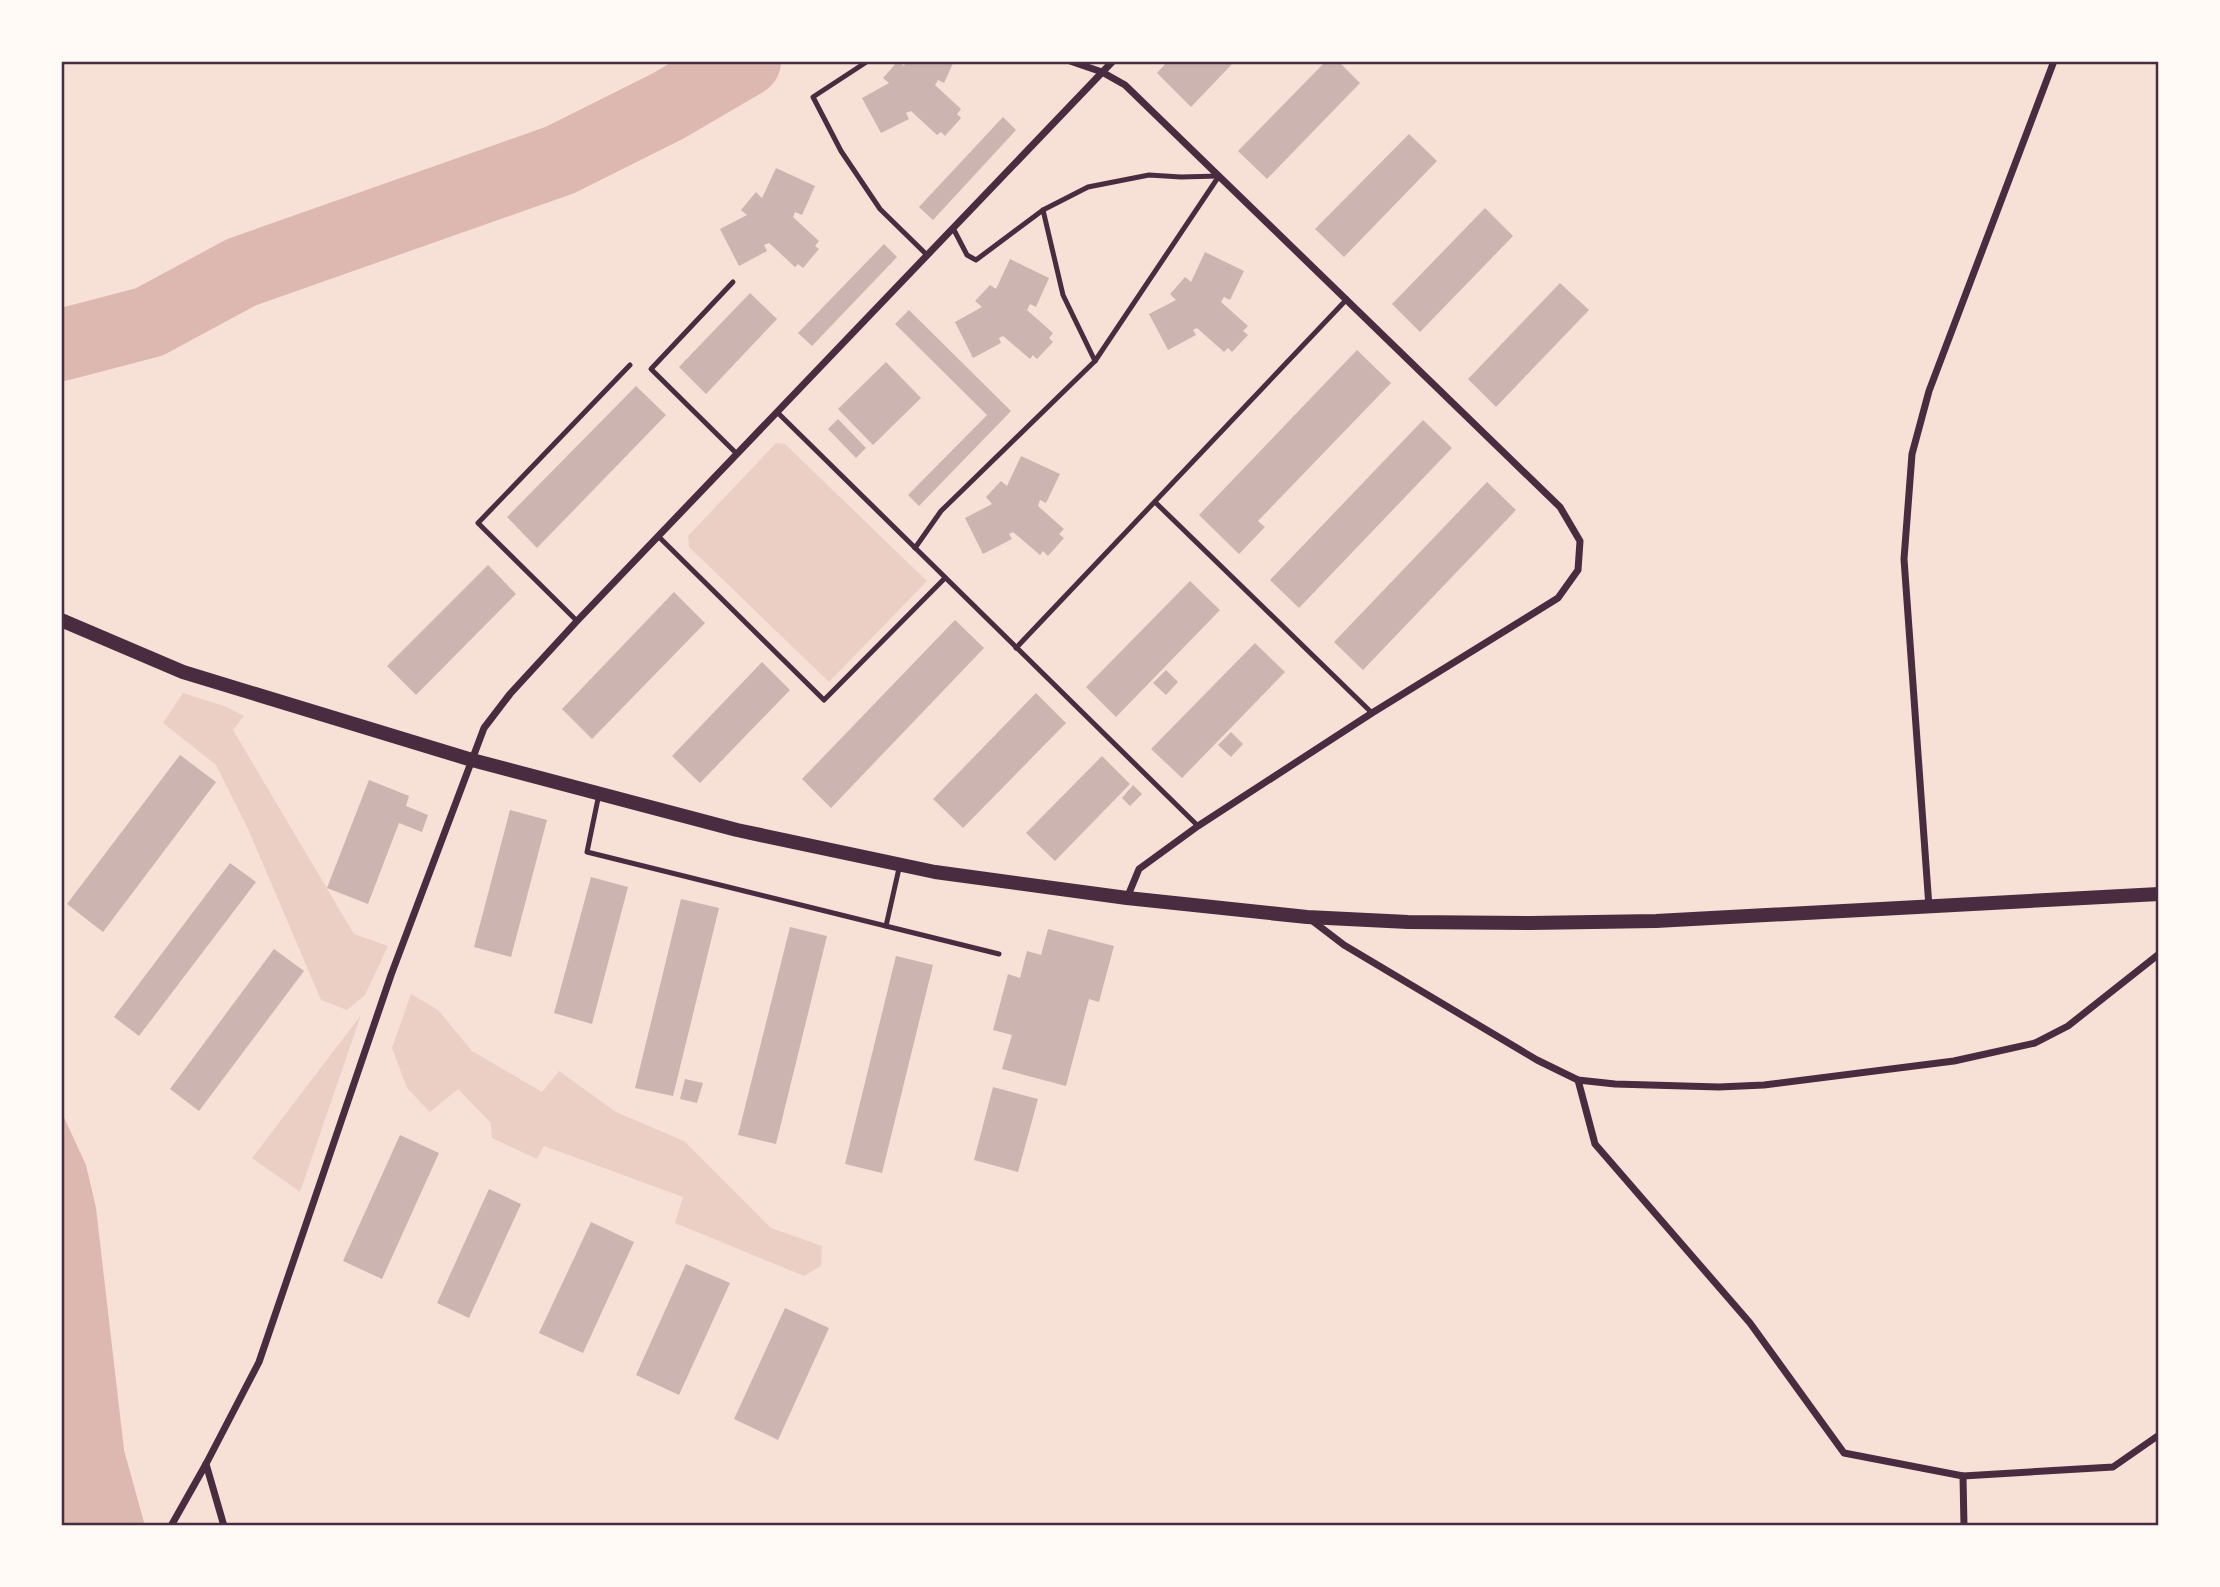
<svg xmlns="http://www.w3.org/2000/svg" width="2220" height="1587" font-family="Barlow,sans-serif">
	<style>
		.green { fill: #ebcfc5 }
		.water { fill: #dcb8b0 }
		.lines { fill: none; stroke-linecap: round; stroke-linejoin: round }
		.river { stroke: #dcb8b0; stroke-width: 72 }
		.building { fill: #ccb4b1 }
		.service { stroke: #4a2c40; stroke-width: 5 }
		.minor { stroke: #4a2c40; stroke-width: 7 }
		.secondary { stroke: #4a2c40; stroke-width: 14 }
		.neatline { fill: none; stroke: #4a2c40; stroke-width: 2.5 }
	</style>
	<rect width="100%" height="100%" fill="#f7e1d7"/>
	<g class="green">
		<path d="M776,443L785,444L927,581L829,682L689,547L688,536Z"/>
		<path d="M183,693L227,707L244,716L233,730L354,934L388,946L365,995L347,1010L321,1000L248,829L216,765L163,723Z"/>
		<path d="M411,994L438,1010L472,1051L542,1092L559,1071L616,1112L684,1141L771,1228L822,1246L821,1266L804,1276L675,1223L683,1197L544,1146L537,1159L492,1138L491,1123L458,1089L430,1112L407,1088L392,1048Z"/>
		<path d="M361,1015L300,1192L252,1158Z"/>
	</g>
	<path class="water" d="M61,1111L86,1165L96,1208L124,1450L145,1526H61Z"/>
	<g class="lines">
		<path class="river" d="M61,345L149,322L242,272L560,160L668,106L745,61"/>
	</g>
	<g class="building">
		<path d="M898,61L904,66L906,61H954L944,83L938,80L935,85L961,109L957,114L961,118L945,136L941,132L937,135L911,111L906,113L909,119L881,133L862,98L889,83L883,78Z"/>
		<path d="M1168,61H1235L1191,107L1157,73Z"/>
		<path d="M1326,61H1338L1360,83L1267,179L1238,151Z"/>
		<path d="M1003,117L1016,130L933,220L919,207Z"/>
		<path d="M1409,134L1437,161L1344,257L1315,229Z"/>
		<path d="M776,168L815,186L802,215L795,212L793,217L819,241L815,246L819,249L803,268L798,264L795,267L769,243L764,245L767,251L739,266L720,229L747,215L741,210L756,192L762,198Z"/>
		<path d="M1485,208L1513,236L1420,332L1392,304Z"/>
		<path d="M884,244L897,257L812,346L798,333Z"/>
		<path d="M1205,252L1244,271L1230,300L1224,297L1221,302L1248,326L1243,331L1248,335L1232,352L1228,348L1224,352L1197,328L1193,330L1196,335L1168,350L1149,314L1176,300L1170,294L1185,277L1191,282Z"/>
		<path d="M1010,259L1049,278L1036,307L1030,304L1027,310L1053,333L1049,338L1053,342L1037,359L1033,355L1030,359L1003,336L999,338L1001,343L973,358L955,322L982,307L975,301L990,285L996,289Z"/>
		<path d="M1560,283L1589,310L1496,407L1468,379Z"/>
		<path d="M750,293L777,319L706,394L679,367Z"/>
		<path d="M909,310L1011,411L919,506L908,495L987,415L895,324Z"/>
		<path d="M1357,350L1391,383L1258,521L1265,527L1239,554L1199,515Z"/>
		<path d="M886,362L921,398L873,445L838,409Z"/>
		<path d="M636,386L666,415L537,548L507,517Z"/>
		<path d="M838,419L866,448L856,458L828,429Z"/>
		<path d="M1423,420L1452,448L1299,608L1270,580Z"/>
		<path d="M1021,456L1060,474L1046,503L1040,500L1038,506L1064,529L1059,534L1064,538L1048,556L1043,551L1040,555L1013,532L1009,534L1012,539L983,554L965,518L992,504L986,497L1001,481L1007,486Z"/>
		<path d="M1487,482L1516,510L1363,670L1334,642Z"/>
		<path d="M488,565L516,594L416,695L387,666Z"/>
		<path d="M1190,581L1220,610L1116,717L1086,687Z"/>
		<path d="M674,592L705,623L592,739L562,709Z"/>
		<path d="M955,620L984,648L831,808L802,779Z"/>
		<path d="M1255,643L1285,672L1182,778L1151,749Z"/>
		<path d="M762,662L790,690L700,783L672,756Z"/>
		<path d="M1166,670L1178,682L1166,695L1153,683Z"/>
		<path d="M1036,693L1066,723L963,828L933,799Z"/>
		<path d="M1231,732L1243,744L1231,757L1218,745Z"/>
		<path d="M180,755L216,782L103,932L67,904Z"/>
		<path d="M1102,756L1130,784L1055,861L1026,833Z"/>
		<path d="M369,780L409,796L406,806L428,815L422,832L399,823L368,904L327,888Z"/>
		<path d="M1133,785L1142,794L1130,806L1122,798Z"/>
		<path d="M510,810L547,820L511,957L474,947Z"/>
		<path d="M230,863L256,882L139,1036L114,1017Z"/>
		<path d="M591,877L628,887L592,1024L554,1013Z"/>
		<path d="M681,899L719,908L673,1096L635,1088Z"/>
		<path d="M790,927L827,936L776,1144L738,1135Z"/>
		<path d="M1048,929L1114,946L1099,1002L1089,999L1066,1086L1002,1069L1012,1035L993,1030L1008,974L1020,978L1027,951L1041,955Z"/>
		<path d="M274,949L304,971L199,1111L170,1089Z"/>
		<path d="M896,956L933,965L882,1173L845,1164Z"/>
		<path d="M685,1079L703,1083L697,1103L680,1099Z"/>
		<path d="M993,1087L1038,1099L1018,1172L974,1160Z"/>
		<path d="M400,1135L439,1153L382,1279L343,1261Z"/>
		<path d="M489,1189L521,1204L469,1318L437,1303Z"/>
		<path d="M591,1222L634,1242L583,1353L539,1333Z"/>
		<path d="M686,1264L730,1283L679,1395L636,1375Z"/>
		<path d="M785,1308L829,1328L778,1440L734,1419Z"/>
	</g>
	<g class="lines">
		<g class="service">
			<path d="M868,61L813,97L841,151L880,209L927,255"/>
			<path d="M1043,210L1063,295L1095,361"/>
			<path d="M953,228L967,255L976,260L1043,210L1088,187L1149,175L1181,177L1219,176"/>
			<path d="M733,282L651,369L737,454"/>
			<path d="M777,412L1198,826"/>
			<path d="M1155,502L1372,713"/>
			<path d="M658,536L824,700L945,578"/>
			<path d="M915,548L941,511L1095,361L1219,176"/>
			<path d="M577,621L478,523L630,365"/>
			<path d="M1016,648L1347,299"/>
			<path d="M599,794L587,852L999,954"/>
			<path d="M886,926L900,864"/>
		</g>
		<g class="minor">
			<path d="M1070,61L1102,72L1125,85L1560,507L1580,541L1578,570L1558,598L1372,713L1198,826L1139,869L1127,898"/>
			<path d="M1929,907L1904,559L1912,454L1929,391L2054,61"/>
			<path d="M1310,919L1344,945L1537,1060L1578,1080L1615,1084L1719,1087L1764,1085L1954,1061L2035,1043L2068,1026L2159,954"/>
			<path d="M1578,1080L1595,1144L1750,1323L1844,1453L1963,1476L1964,1526"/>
			<path d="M206,1464L224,1526"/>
			<path d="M1963,1476L2113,1467L2159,1435"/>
			<path d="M171,1526L206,1464L259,1362L391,975L484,728L510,694L577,621L1113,61"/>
		</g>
		<path class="secondary" d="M61,620L183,672L472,760L737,830L935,872L1127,898L1307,917L1408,922L1530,923L1656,921L2159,894"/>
	</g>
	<rect width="2220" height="1587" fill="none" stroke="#fffaf5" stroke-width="126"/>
	<rect x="63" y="63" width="2094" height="1461" class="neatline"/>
</svg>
